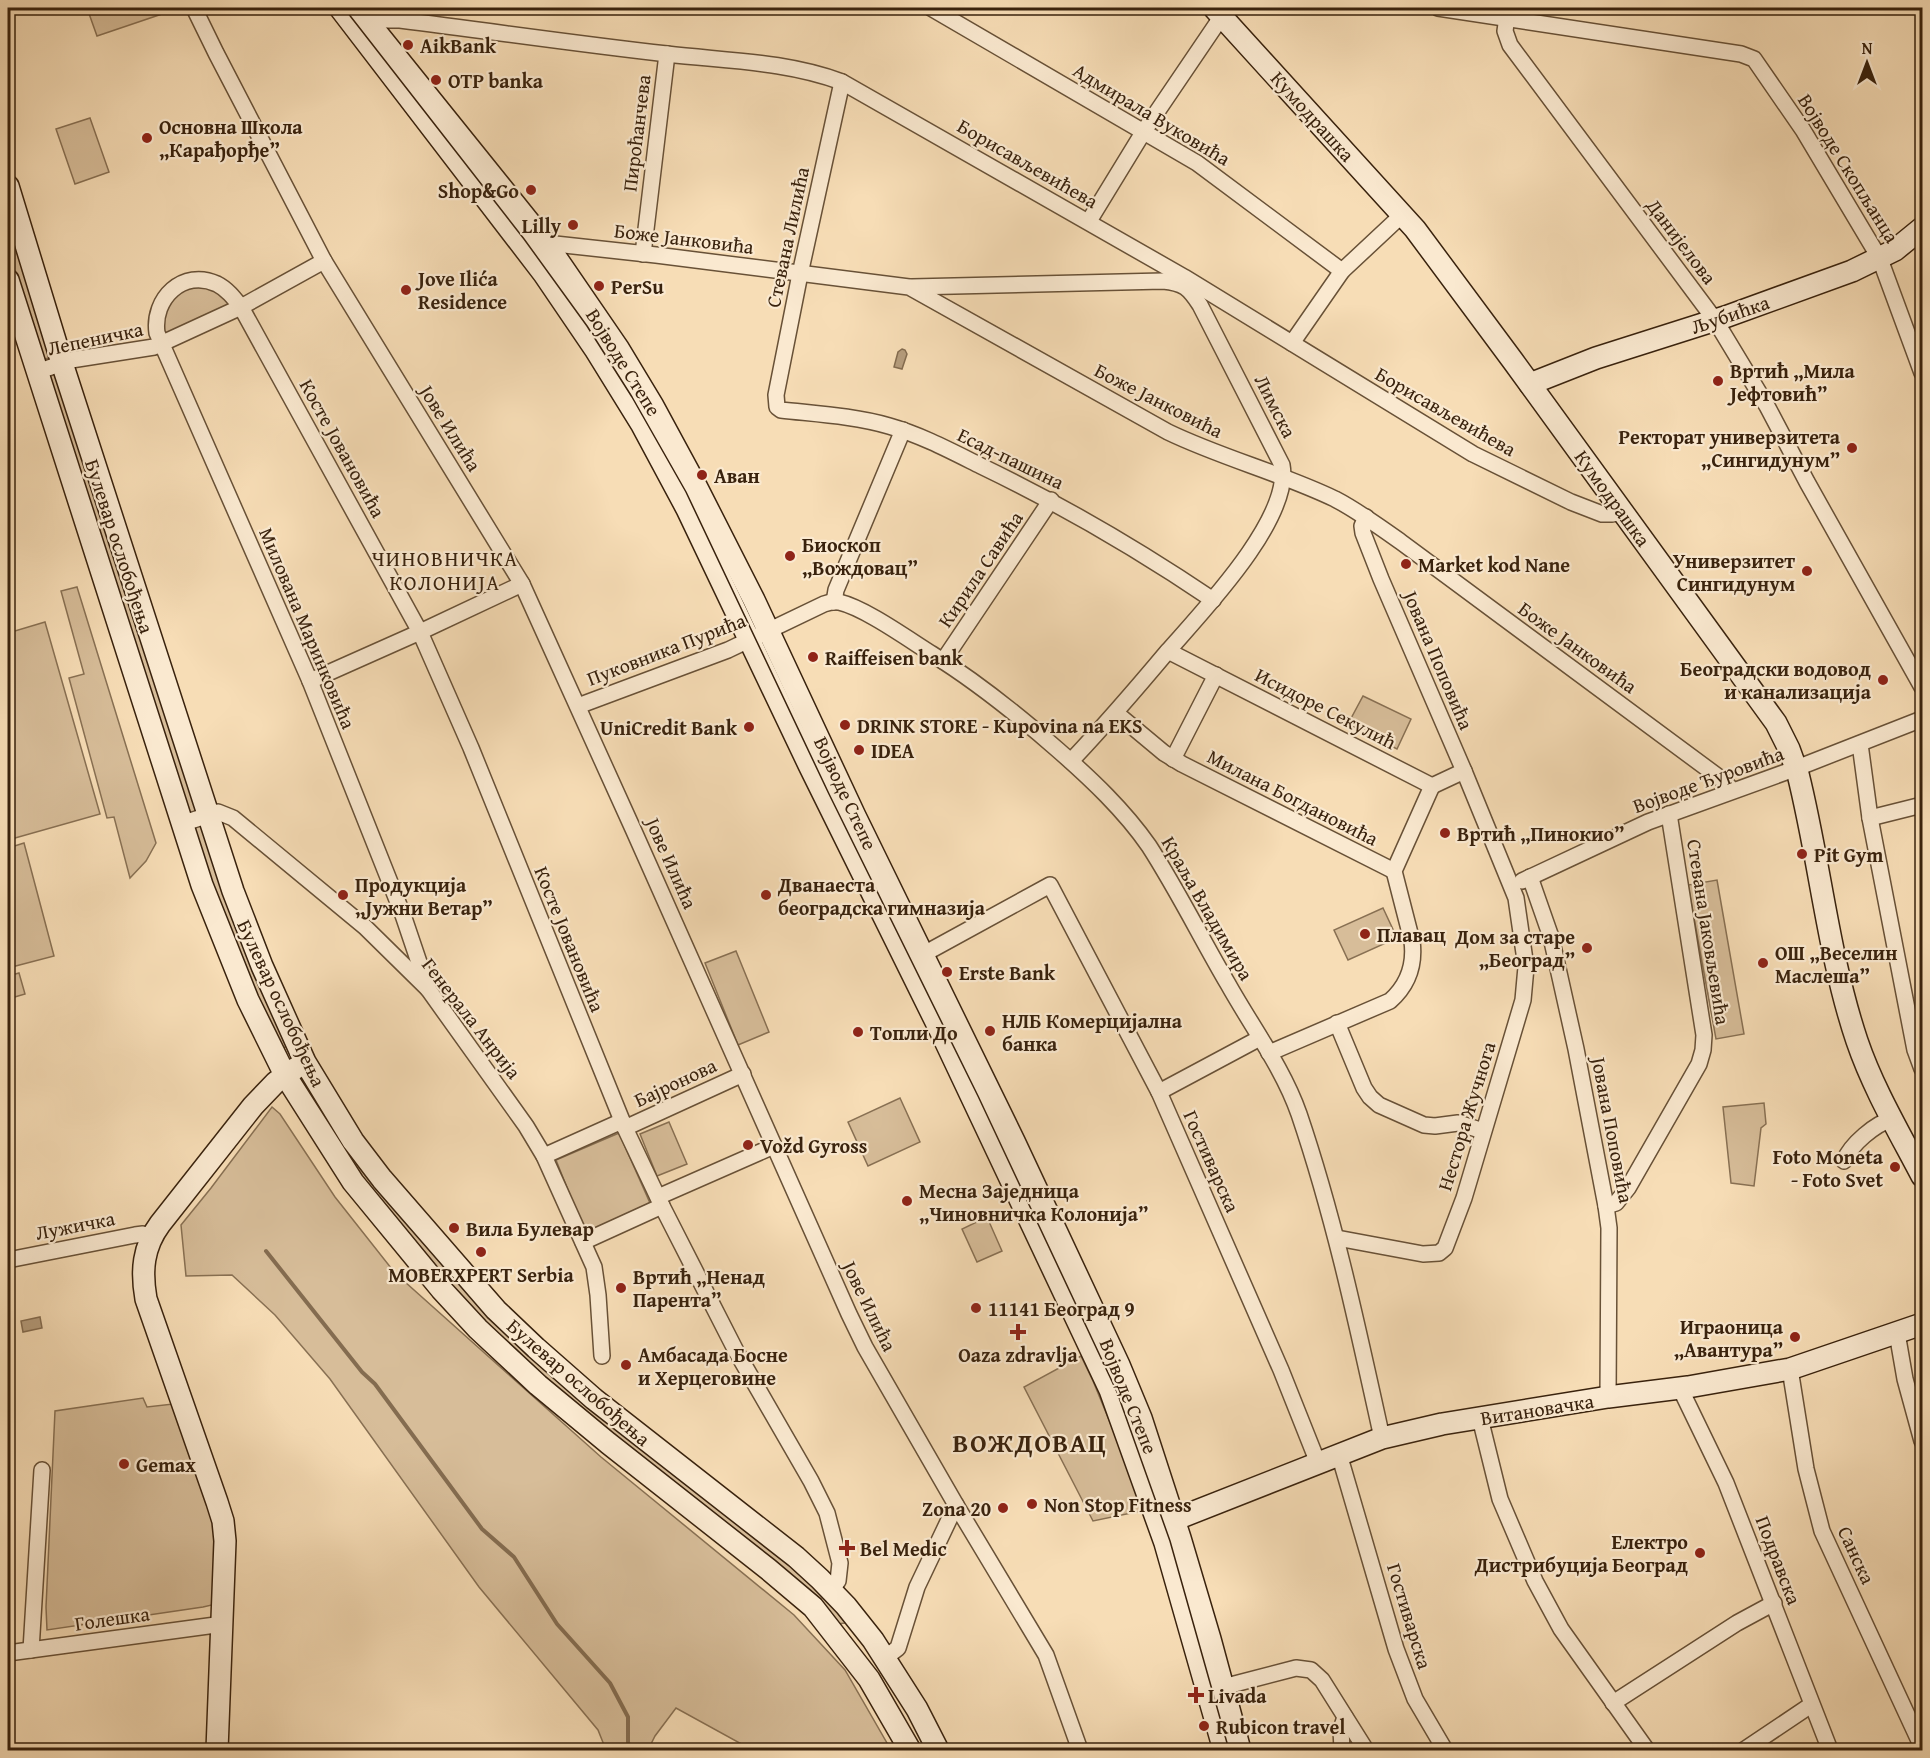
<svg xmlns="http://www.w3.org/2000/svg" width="1930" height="1758" font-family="'Gentium Book Plus',serif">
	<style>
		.green { fill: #d7bd99; stroke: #887053; stroke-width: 1.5 }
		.water { fill: #b69d7d; stroke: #846c50; stroke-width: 1.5 }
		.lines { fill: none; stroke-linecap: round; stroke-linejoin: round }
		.stream { stroke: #846c50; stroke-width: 4 }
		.street-casing { stroke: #685137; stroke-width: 18 }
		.secondary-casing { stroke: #39220d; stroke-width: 24 }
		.street { stroke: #fae9d0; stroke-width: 15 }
		.secondary { stroke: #fae9d0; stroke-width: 21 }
		.tram { stroke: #39220d; stroke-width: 1.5 }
		.poi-dot { fill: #8f2418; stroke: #fae9d0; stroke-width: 2 }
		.labels { text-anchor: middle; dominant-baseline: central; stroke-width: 4.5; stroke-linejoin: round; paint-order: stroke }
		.poi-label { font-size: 20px; font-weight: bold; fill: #39220d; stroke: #fae9d0; text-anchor: start }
		.street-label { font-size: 20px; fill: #39220d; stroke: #fae9d0 }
		.neighbourhood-label { font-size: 21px; letter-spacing: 1.5px; fill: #39220d; stroke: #fae9d0 }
		.district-label { font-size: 26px; font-weight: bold; letter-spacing: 1.5px; fill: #39220d; stroke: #fae9d0 }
	</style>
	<rect width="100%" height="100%" fill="#f7ddb6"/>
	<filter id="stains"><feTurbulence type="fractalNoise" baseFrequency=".00333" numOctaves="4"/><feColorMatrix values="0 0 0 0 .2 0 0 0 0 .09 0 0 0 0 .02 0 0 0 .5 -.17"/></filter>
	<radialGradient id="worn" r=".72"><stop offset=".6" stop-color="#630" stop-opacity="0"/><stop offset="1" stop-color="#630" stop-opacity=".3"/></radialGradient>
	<g class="green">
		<path d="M87,8H163L165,13L97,36Z"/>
		<path d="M90,118L109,172L75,184L56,129Z"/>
		<path d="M8,202L52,357L42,360L38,358L8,257Z"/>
		<path d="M189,285L214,288L232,306L164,336L162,330L165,305Z"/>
		<path d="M55,373L197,809L193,813H187L48,376Z"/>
		<path d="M77,587L156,843L146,861L130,878L114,817L107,818L69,678L84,674L61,591Z"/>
		<path d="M45,622L100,814L8,840V633Z"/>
		<path d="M1363,696L1411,719L1397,749L1348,724Z"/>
		<path d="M201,825L287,1046L282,1049L264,1022L193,832L196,827Z"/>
		<path d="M24,843L54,956L8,968V848Z"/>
		<path d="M1717,880L1744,1034L1716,1039L1688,885Z"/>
		<path d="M1383,908L1397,938L1348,960L1334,930Z"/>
		<path d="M736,951L769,1032L738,1045L705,963Z"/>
		<path d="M19,973L25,994L8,999V976Z"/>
		<path d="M302,1077L305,1078L406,1220L832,1599L847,1621L845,1623L837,1624L507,1350L383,1215L298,1079Z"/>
		<path d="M900,1098L920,1142L868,1166L848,1122Z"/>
		<path d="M1764,1103L1766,1124L1761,1128L1754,1186L1731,1183L1723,1107Z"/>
		<path d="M272,1107L280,1114L335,1197L395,1273L601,1457L794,1615L845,1670L891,1750H748L747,1747L676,1708L655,1736L648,1750H606L598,1730L479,1587L330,1379L275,1315L232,1275L186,1276L181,1225L211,1188Z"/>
		<path d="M669,1122L687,1164L657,1176L640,1134Z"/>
		<path d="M619,1133L650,1203L585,1233L556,1160Z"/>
		<path d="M987,1217L1002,1251L977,1262L962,1229Z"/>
		<path d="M1081,1356L1093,1381L1146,1510L1093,1521L1024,1387Z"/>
		<path d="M143,1398L147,1407L173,1404L214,1518L218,1556L212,1605L203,1607L47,1630L46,1607L55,1411Z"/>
	</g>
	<g class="water">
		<path d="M902,349L905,350L907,354L902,369L894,367L898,352Z"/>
		<path d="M40,1317L42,1328L23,1332L21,1321Z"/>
	</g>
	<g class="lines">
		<path class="stream" d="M266,1251L362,1372L375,1384L482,1529L514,1557L557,1624L610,1683L628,1717V1742L630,1750"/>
		<defs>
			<g id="street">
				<path d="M194,8L216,53L324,261L522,584L633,829L849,1314L865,1347L956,1505L1046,1655L1080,1750"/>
				<path d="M931,8L1197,163L1342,271"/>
				<path d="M1438,8L1741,54L1754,59L1803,130L1880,259L1922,373"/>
				<path d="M1507,17L1505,31L1510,45L1715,320L1767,406L1807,482L1922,687"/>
				<path d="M361,25L381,20H400C489,31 578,44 667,54C726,61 786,61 842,82L1184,277L1473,454L1571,502L1602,514H1612L1623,512"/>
				<path d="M842,82L800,274L776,395L777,407L781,410C817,414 855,416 889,426C921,435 951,451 981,466C1062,505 1139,550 1213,600"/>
				<path d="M1089,221L1144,131L1222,16"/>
				<path d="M542,246L546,243L656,255L909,287L1168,432C1222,458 1281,473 1335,499C1358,511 1380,527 1401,542L1724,781L1732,790"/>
				<path d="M643,254L667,54"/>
				<path d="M912,287L1163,281C1184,283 1189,288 1200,305L1282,465C1292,519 1201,613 1167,652C1136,689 1104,726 1071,761"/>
				<path d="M1292,343L1342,271L1403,214"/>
				<path d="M37,372L71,360L154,347L241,307L324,261"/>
				<path d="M834,602L836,590L903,430"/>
				<path d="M1168,651L1432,786"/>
				<path d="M943,661L1051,500"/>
				<path d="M310,681L420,632L522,584"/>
				<path d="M578,706L728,650L824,604C829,602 833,601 839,602C865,608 908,639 932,654C977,682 1018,715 1058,750C1091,779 1124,810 1149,846C1178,891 1201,938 1228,984C1252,1027 1283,1068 1299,1114C1335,1220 1358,1329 1382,1438"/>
				<path d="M1116,713L1164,753L1182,764L1394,871"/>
				<path d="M1860,744L1870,818L1915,1050L1922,1069"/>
				<path d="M1173,759L1216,675"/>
				<path d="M1432,786L1464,771"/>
				<path d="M1870,818L1922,805"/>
				<path d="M181,824L218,812L233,818L365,927L428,989L526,1126L544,1156L594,1267L598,1295L602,1356"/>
				<path d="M1530,877L1551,937L1576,1049L1606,1206L1609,1228L1608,1397"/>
				<path d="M1522,881L1648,822L1797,768L1922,719"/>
				<path d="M922,955L1050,885L1159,1092L1281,1370L1318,1463"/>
				<path d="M428,989L403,915L310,681L157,333C152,299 183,268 217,284C227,289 234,298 241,307L420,632L471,748L625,1128L662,1206L736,1351L811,1481L827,1513L840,1563L838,1581L831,1590"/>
				<path d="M1337,1023L1364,1088L1370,1097L1379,1105L1424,1125L1435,1126L1458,1123L1483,1131"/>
				<path d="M1269,1053L1390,1001C1408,985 1415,964 1412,941L1394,871L1432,786"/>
				<path d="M1159,1092L1260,1038"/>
				<path d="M625,1128L743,1074"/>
				<path d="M544,1156L622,1121"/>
				<path d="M1844,1161C1851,1144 1875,1124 1892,1119"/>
				<path d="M658,1197L774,1146"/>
				<path d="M1606,1206L1616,1203L1628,1188L1699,1064L1703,1050L1704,1035L1669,814"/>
				<path d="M1337,1238L1423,1254L1439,1253L1445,1248L1464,1198L1523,1000L1526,967L1516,898L1464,771L1381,579L1363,533L1362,526L1366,517"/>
				<path d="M583,1242L662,1206"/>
				<path d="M8,1260L135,1235L143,1234L151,1237"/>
				<path d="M1897,1333L1905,1379L1922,1441"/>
				<path d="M1790,1369L1806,1469L1822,1531L1922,1747"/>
				<path d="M1680,1388L1726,1483L1830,1750"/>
				<path d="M1480,1418L1500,1499L1535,1581L1561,1629L1647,1750"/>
				<path d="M1339,1454L1396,1649L1415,1699L1445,1750"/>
				<path d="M31,1650L42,1470"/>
				<path d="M8,1653L223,1624"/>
				<path d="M885,1658L898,1648L917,1587L956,1505"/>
				<path d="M1223,1687L1296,1668L1311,1670L1322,1680L1366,1750"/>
				<path d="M1613,1703L1737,1623L1774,1603"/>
				<path d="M1342,1750L1341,1729L1345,1717"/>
				<path d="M1744,1750L1811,1705"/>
			</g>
			<g id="secondary">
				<path d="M340,8L544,274L595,349L642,425L687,509L809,765L940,1030L1110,1390L1165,1543L1224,1750"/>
				<path d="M357,8L546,243L618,348L653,406L692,478L754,600L855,816L1014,1141L1119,1365L1141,1418L1180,1538L1210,1639L1240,1750"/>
				<path d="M1214,8L1415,229L1513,361L1776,723L1789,749L1798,774C1820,862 1828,955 1857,1041C1873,1088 1899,1132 1922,1176"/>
				<path d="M8,186L62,363L233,891L262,966L305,1062L353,1141L382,1179L496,1310L536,1348L594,1399L796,1557L820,1579L846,1606L873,1640L917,1709L938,1750"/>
				<path d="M8,280L202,885L248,1000L285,1075L353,1182L441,1289L478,1329L538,1385L608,1443L768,1569L813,1607L869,1679L910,1750"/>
				<path d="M1530,384L1596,358L1725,317L1852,271L1895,250L1922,228"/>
				<path d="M1161,1525L1382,1438L1442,1424L1608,1397L1688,1387L1790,1369L1922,1324"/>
				<path d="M217,1750L225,1541L223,1521L217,1502L146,1299C141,1271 143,1247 160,1224L253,1106L276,1082L296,1068"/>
			</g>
		</defs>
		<use href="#street" class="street-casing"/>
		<use href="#secondary" class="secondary-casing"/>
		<use href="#street" class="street"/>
		<use href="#secondary" class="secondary"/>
		<path class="tram" d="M344,8L524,239L587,326L632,397L686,492L829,794L978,1096L1117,1392L1170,1541L1229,1750"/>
	</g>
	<g class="poi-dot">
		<circle cx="408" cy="45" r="6"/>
		<circle cx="436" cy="80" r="6"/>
		<circle cx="147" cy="138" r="6"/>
		<circle cx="531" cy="190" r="6"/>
		<circle cx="573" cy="225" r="6"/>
		<circle cx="599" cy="286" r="6"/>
		<circle cx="406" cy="290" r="6"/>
		<circle cx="1718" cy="381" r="6"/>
		<circle cx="1852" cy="448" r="6"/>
		<circle cx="702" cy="475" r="6"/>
		<circle cx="790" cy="556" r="6"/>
		<circle cx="1406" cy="564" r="6"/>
		<circle cx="1807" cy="571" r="6"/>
		<circle cx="813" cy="657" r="6"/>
		<circle cx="1883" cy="680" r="6"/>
		<circle cx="845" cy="725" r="6"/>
		<circle cx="749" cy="727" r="6"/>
		<circle cx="859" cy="750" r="6"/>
		<circle cx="1445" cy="833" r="6"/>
		<circle cx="1802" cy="854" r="6"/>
		<circle cx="343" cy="895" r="6"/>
		<circle cx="766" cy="895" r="6"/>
		<circle cx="1365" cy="934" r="6"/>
		<circle cx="1587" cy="948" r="6"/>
		<circle cx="1763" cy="963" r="6"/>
		<circle cx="947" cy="972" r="6"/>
		<circle cx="990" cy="1031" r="6"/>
		<circle cx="858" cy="1032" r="6"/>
		<circle cx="748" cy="1145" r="6"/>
		<circle cx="1895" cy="1167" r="6"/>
		<circle cx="907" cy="1201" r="6"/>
		<circle cx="454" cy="1228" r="6"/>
		<circle cx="481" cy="1252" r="6"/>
		<circle cx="621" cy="1288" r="6"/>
		<circle cx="976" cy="1308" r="6"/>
		<path d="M1015 1323h6v6h6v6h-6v6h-6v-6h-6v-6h6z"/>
		<circle cx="1795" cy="1337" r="6"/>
		<circle cx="626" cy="1365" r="6"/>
		<circle cx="124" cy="1464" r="6"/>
		<circle cx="1032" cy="1504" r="6"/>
		<circle cx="1003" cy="1508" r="6"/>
		<path d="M844 1539h6v6h6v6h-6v6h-6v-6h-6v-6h6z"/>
		<circle cx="1700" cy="1553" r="6"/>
		<path d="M1193 1686h6v6h6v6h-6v6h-6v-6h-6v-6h6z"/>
		<circle cx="1204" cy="1726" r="6"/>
	</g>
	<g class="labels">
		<g class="poi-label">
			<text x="420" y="45">AikBank</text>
			<text x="448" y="80">OTP banka</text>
			<text x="159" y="126">Основна Школа<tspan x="159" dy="23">„Карађорђе”</tspan></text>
			<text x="519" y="190" text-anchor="end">Shop&amp;Go</text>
			<text x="561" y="225" text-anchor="end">Lilly</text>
			<text x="418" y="278">Jove Ilića<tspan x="418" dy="23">Residence</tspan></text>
			<text x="611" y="286">PerSu</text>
			<text x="1730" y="370">Вртић „Мила<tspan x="1730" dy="23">Јефтовић”</tspan></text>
			<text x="1840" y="436" text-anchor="end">Ректорат универзитета<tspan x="1840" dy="23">„Сингидунум”</tspan></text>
			<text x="714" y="475">Аван</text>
			<text x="802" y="544">Биоскоп<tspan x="802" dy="23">„Вождовац”</tspan></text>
			<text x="1795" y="560" text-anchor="end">Универзитет<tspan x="1795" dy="23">Сингидунум</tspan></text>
			<text x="1418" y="564">Market kod Nane</text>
			<text x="825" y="657">Raiffeisen bank</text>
			<text x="1871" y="668" text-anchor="end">Београдски водовод<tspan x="1871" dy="23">и канализација</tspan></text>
			<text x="857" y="725">DRINK STORE - Kupovina na EKS</text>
			<text x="737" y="727" text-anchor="end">UniCredit Bank</text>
			<text x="871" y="750">IDEA</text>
			<text x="1457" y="833">Вртић „Пинокио”</text>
			<text x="1814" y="854">Pit Gym</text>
			<text x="355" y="884">Продукција<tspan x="355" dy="23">„Јужни Ветар”</tspan></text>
			<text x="778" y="884">Дванаеста<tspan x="778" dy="23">београдска гимназија</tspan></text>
			<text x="1377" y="934">Плавац</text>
			<text x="1575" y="936" text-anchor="end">Дом за старе<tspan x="1575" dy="23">„Београд”</tspan></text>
			<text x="1775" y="952">ОШ „Веселин<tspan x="1775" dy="23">Маслеша”</tspan></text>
			<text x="959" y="972">Erste Bank</text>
			<text x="1002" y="1020">НЛБ Комерцијална<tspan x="1002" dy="23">банка</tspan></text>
			<text x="870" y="1032">Топли До</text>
			<text x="760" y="1145">Vožd Gyross</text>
			<text x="1883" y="1156" text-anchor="end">Foto Moneta<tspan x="1883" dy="23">- Foto Svet</tspan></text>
			<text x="919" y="1190">Месна Заједница<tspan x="919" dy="23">„Чиновничка Колонија”</tspan></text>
			<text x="466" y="1228">Вила Булевар</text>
			<text x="481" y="1274" text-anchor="middle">MOBERXPERT Serbia</text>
			<text x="633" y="1276">Вртић „Ненад<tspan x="633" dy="23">Парента”</tspan></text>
			<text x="988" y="1308">11141 Београд 9</text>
			<text x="1783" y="1326" text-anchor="end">Играоница<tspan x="1783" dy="23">„Авантура”</tspan></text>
			<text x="638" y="1354">Амбасада Босне<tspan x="638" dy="23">и Херцеговине</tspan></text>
			<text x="1018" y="1354" text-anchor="middle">Oaza zdravlja</text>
			<text x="136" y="1464">Gemax</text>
			<text x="1044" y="1504">Non Stop Fitness</text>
			<text x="991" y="1508" text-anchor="end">Zona 20</text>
			<text x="1688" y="1541" text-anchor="end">Електро<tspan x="1688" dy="23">Дистрибуција Београд</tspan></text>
			<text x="860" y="1548">Bel Medic</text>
			<text x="1208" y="1695">Livada</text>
			<text x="1216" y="1726">Rubicon travel</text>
		</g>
		<g class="street-label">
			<text transform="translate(1152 114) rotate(31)">Адмирала Вуковића</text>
			<text transform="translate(1313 116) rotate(48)">Кумодрашка</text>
			<text transform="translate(636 133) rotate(-83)">Пироћанчева</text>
			<text transform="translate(1028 163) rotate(30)">Борисављевићева</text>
			<text transform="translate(1849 168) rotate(58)">Војводе Скопљанца</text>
			<text transform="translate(787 237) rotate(-78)">Стевана Лилића</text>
			<text transform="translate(684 238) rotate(7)">Боже Јанковића</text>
			<text transform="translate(1682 241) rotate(53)">Данијелова</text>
			<text transform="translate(1730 314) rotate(-19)">Љубићка</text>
			<text transform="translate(95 338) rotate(-12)">Лепеничка</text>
			<text transform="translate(624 362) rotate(58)">Војводе Степе</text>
			<text transform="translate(1159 400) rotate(27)">Боже Јанковића</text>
			<text transform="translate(1276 406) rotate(63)">Лимска</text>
			<text transform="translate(1446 411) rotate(30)">Борисављевићева</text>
			<text transform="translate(451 428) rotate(58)">Јове Илића</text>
			<text transform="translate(343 448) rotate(61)">Косте Јовановића</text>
			<text transform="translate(1011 458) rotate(26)">Есад-пашина</text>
			<text transform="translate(1613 498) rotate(54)">Кумодрашка</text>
			<text transform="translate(120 546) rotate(72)">Булевар ослобођења</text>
			<text transform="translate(980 569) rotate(-56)">Кирила Савића</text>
			<text transform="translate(308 628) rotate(67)">Милована Маринковића</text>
			<text transform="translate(1578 647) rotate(36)">Боже Јанковића</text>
			<text transform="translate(666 649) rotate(-21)">Пуковника Пурића</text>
			<text transform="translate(1439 660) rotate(67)">Јована Поповића</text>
			<text transform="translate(1326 708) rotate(27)">Исидоре Секулић</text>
			<text transform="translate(1708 779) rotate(-20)">Војводе Ђуровића</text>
			<text transform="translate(846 793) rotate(65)">Војводе Степе</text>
			<text transform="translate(1293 797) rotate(27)">Милана Богдановића</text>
			<text transform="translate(672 863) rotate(66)">Јове Илића</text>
			<text transform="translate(1208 908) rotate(60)">Краља Владимира</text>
			<text transform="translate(1709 932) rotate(81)">Стевана Јаковљевића</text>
			<text transform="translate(570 939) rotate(68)">Косте Јовановића</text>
			<text transform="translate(282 1003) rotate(65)">Булевар ослобођења</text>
			<text transform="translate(472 1018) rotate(52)">Генерала Анрија</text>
			<text transform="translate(675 1082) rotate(-25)">Бајронова</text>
			<text transform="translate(1466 1116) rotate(-73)">Нестора Жучнога</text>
			<text transform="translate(1613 1130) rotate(79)">Јована Поповића</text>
			<text transform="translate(1212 1161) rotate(66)">Гостиварска</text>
			<text transform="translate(75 1225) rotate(-11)">Лужичка</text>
			<text transform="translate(870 1306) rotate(64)">Јове Илића</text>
			<text transform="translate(579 1382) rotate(41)">Булевар ослобођења</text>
			<text transform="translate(1129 1396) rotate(68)">Војводе Степе</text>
			<text transform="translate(1537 1409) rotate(-9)">Витановачка</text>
			<text transform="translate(1857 1555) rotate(65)">Санска</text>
			<text transform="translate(1779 1560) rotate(69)">Подравска</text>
			<text transform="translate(1410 1616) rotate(73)">Гостиварска</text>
			<text transform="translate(112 1618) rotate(-8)">Голешка</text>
		</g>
		<g class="neighbourhood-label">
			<text x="445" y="558">ЧИНОВНИЧКА<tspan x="445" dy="24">КОЛОНИЈА</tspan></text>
		</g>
		<g class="district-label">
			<text x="1030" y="1442">ВОЖДОВАЦ</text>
		</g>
	</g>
	<rect width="1930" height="1758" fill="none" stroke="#f7ddb6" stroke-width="30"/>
	<rect x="9" y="9" width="1912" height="1740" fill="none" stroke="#39220d" stroke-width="3"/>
	<rect x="15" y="15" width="1900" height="1728" fill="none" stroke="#39220d" stroke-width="1.5"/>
	<g transform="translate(1867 63)" stroke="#fae9d0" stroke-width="4.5" paint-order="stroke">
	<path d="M0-4.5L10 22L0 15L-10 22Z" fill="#39220d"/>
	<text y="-9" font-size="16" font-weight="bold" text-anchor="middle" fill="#39220d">N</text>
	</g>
	<rect width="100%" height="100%" filter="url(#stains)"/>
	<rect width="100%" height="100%" fill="url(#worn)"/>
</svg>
